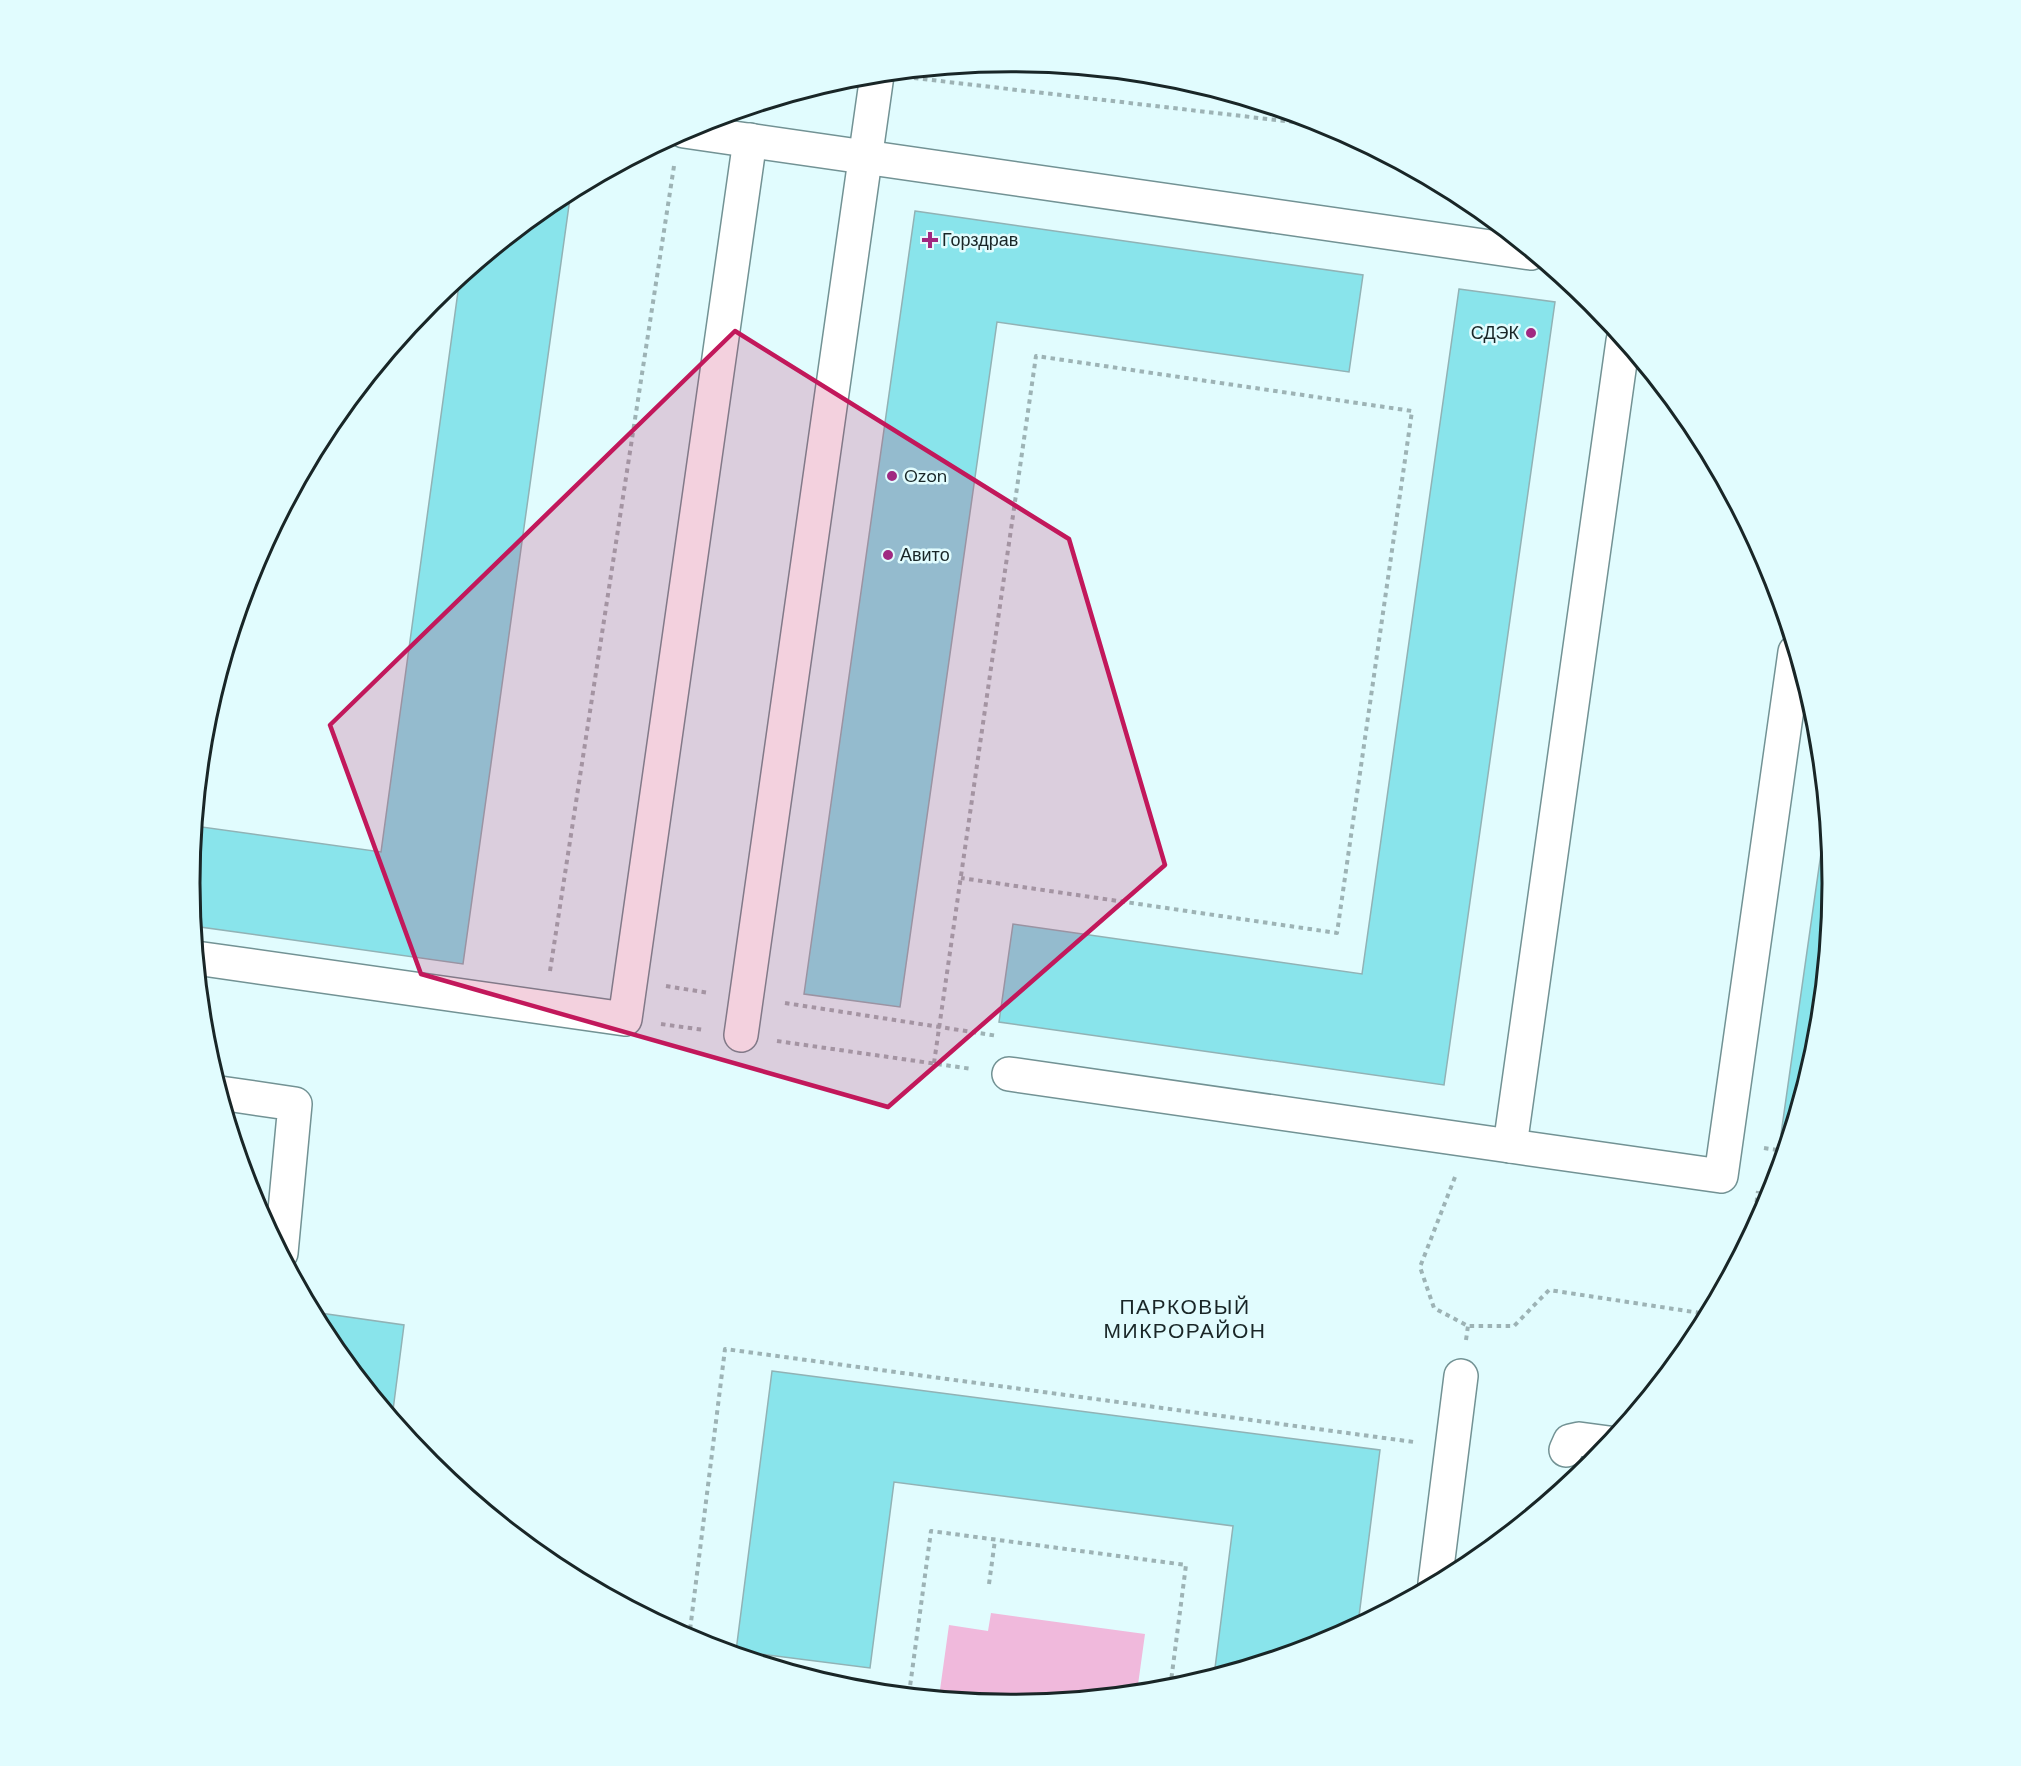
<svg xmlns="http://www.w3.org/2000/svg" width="2021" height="1766" font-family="'DM Sans',sans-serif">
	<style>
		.green { fill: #f0b9dc }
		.building { fill: #89e4eb; stroke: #91b2b5; stroke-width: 1.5 }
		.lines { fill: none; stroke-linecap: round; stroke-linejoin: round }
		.minor-casing { stroke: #729294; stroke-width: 36 }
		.path { stroke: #9db3b5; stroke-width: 4; stroke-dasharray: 4.5 4.5; stroke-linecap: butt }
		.minor { stroke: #fff; stroke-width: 33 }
		.marked { fill: #c2185b; fill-opacity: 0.2; stroke: #c2185b; stroke-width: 4.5; stroke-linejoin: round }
		.poi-dot { fill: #a02981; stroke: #e1fcfe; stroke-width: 2 }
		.labels { text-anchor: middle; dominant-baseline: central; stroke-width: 5; stroke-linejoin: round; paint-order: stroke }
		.poi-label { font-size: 18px; fill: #192627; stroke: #e1fcfe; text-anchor: start }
		.quarter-label { font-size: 21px; letter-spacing: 1.5px; fill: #192627; stroke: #e1fcfe }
		.rim { fill: none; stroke: #192627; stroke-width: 3 }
	</style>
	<rect width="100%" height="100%" fill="#e1fcfe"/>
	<path class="green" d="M991,1613L1145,1634L1137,1692L1010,1704L939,1697L949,1625L988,1631Z"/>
	<g class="building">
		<path d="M571,191L463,964L193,926L189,883L195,826L381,852L460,277L554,200Z"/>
		<path d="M915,211L1363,275L1349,372L997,322L900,1007L804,994Z"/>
		<path d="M1459,289L1555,302L1444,1085L999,1022L1013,924L1362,974Z"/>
		<path d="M1826,818L1832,883L1816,1044L1788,1135L1781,1134Z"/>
		<path d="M313,1312L404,1325L392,1418L327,1339Z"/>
		<path d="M772,1371L1380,1450L1358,1624L1325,1642L1214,1676L1233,1526L894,1482L870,1668L736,1651Z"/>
	</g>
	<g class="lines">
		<defs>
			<g id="minor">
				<path d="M684,131L1531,253"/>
				<path d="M196,958L625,1019L750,140"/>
				<path d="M741,1035L877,75"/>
				<path d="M1009,1074L1510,1146L1623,341"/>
				<path d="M220,1093L295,1104L281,1253"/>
				<path d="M1510,1146L1721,1176L1795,652"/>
				<path d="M1566,1450L1570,1441L1579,1439L1609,1443"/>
				<path d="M1435,1583L1461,1376"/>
			</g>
		</defs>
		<use href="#minor" class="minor-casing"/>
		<g class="path">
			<path d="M914,78L1328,126"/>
			<path d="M550,971L674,166"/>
			<path d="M666,986L709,993"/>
			<path d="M785,1003L998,1036"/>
			<path d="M661,1024L704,1030"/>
			<path d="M777,1041L972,1069"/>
			<path d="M934,1063L1036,356L1412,411L1337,933L961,878"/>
			<path d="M1764,1148L1784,1151"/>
			<path d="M1455,1177L1420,1267L1434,1308L1468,1326H1514L1549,1290L1707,1314"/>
			<path d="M1753,1229L1758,1191"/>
			<path d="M1466,1340L1468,1326"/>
			<path d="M989,1584L995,1540"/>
			<path d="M689,1638L725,1349L1414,1442"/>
			<path d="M909,1694L931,1531L1186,1565L1170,1689"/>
		</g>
		<use href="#minor" class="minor"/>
	</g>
	<path class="marked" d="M735,331L1069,539L1165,865L888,1107L421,974L330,725Z"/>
	<g class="poi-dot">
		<path d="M927 231h6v6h6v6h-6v6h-6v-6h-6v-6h6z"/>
		<circle cx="1531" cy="333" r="6"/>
		<circle cx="892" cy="476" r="6"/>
		<circle cx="888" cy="555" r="6"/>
	</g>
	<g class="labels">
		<g class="poi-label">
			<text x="942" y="240">Горздрав</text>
			<text x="1519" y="333" text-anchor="end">СДЭК</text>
			<text x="904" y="476">Ozon</text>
			<text x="900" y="555">Авито</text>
		</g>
		<g class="quarter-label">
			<text x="1185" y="1307">ПАРКОВЫЙ<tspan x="1185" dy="24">МИКРОРАЙОН</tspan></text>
		</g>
	</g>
	<path d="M0 0H2021V1766H0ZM200 883a811 811 0 1 1 1622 0a811 811 0 1 1-1622 0Z" fill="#e1fcfe" fill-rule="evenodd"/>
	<path class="rim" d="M200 883a811 811 0 1 1 1622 0a811 811 0 1 1-1622 0Z"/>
</svg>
